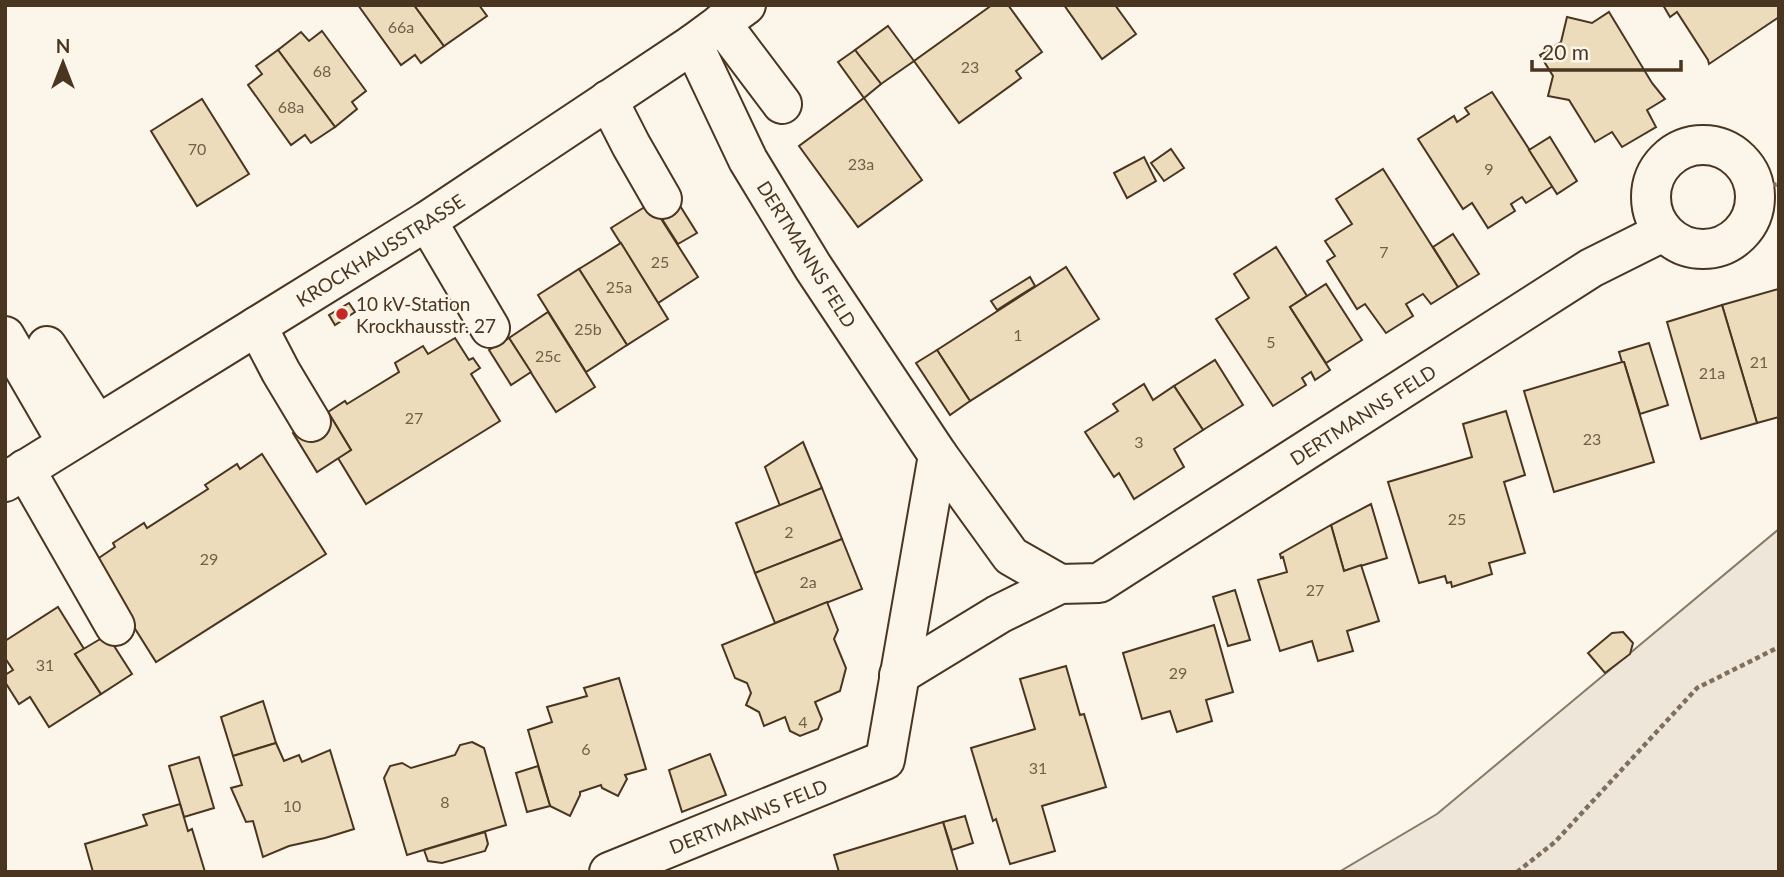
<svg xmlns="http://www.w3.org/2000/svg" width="1784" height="877" font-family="Lato,sans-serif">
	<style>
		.green { fill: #ede6d9; stroke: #887966; stroke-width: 2 }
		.building { fill: #ecdcbc; stroke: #4a3520; stroke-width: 2 }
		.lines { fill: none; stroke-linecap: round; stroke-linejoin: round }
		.minor-casing { stroke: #4a3520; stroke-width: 42 }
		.path { stroke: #7f6f5c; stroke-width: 4.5; stroke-dasharray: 5 3.5; stroke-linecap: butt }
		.minor { stroke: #fbf6e9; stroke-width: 38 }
		.poi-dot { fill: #c62828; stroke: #fbf6e9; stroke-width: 2.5 }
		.labels { text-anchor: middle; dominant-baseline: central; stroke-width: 5; stroke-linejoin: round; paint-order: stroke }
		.number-label { font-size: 16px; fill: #725f47 }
		.street-label { font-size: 19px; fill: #4a3520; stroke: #fbf6e9 }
		.poi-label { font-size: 19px; fill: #4a3520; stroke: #fbf6e9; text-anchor: start }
	</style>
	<rect width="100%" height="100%" fill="#fbf6e9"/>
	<path class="green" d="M1779,529V872H1339L1437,814Z"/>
	<g class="building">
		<path d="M358,5H414L444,46L421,63L415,55L401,65Z"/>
		<path d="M414,5H479L487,16L444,46Z"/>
		<path d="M992,5H1008L1042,52L1016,71L1021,78L959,123L914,61Z"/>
		<path d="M1064,5H1115L1136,34L1102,59Z"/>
		<path d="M1663,5H1779V17L1709,64L1708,60L1677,12L1670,17Z"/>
		<path d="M1609,12L1652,83L1665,99L1647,110L1656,127L1622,147L1612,132L1595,142L1569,100L1548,96L1553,76L1540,55L1561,42L1567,17L1592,23Z"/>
		<path d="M888,26L914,61L881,84L855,50Z"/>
		<path d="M322,31L366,91L352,102L357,109L335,127L278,50L301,32L309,41Z"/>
		<path d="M278,50L335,127L311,143L305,135L291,145L248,85L262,74L256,66Z"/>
		<path d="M855,50L881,84L864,98L838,62Z"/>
		<path d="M1492,92L1553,186L1526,203L1522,197L1511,204L1515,211L1488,228L1472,203L1463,209L1418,139L1454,116L1457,122L1469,114L1465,108Z"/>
		<path d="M864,98L922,180L858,227L799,146Z"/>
		<path d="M202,99L249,174L197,206L151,131Z"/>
		<path d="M1550,137L1577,181L1557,194L1529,150Z"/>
		<path d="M1171,149L1184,168L1164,181L1151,163Z"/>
		<path d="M1144,157L1156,181L1127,198L1114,173Z"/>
		<path d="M1383,169L1458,287L1431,304L1423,294L1406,304L1413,316L1386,333L1365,304L1357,309L1327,261L1335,256L1325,241L1352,224L1336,199Z"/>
		<path d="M672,193L697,233L678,244L653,205Z"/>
		<path d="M651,203L698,277L658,303L611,228Z"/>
		<path d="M1453,234L1479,274L1458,287L1433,247Z"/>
		<path d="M621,243L668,319L627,345L579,269Z"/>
		<path d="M1276,247L1307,296L1290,307L1330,370L1315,380L1311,372L1302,378L1306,385L1273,406L1216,319L1249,298L1234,274Z"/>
		<path d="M1066,267L1099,319L970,401L937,350Z"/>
		<path d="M579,269L627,345L586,372L538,295Z"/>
		<path d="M1030,277L1035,286L997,310L991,301Z"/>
		<path d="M1326,284L1362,340L1326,363L1290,307Z"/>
		<path d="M1778,289L1779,417L1757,423L1722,305Z"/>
		<path d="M349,303L355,312L335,325L329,315Z"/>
		<path d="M1722,305L1757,423L1701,439L1667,322Z"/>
		<path d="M548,312L595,387L556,412L509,338Z"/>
		<path d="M455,338L469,360L473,358L480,368L471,374L500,421L366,504L338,458L351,450L328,412L345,401L347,404L399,372L395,363L423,346L428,354Z"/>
		<path d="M509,338L531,372L511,385L489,350Z"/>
		<path d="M1649,343L1668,405L1640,414L1624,362H1622L1619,352Z"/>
		<path d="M937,350L970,401L950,415L916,363Z"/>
		<path d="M1215,360L1243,405L1203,430L1174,386Z"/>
		<path d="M1622,362H1624L1654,462L1554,492L1524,391Z"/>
		<path d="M1144,384L1153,400L1174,386L1203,430L1174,449L1184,467L1134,499L1119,473L1114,477L1085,432L1118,411L1113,404Z"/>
		<path d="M1506,411L1525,475L1504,482L1525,553L1489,563L1492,574L1452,587L1451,582L1447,583L1445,576L1419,583L1388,482L1472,457L1463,424Z"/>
		<path d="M328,412L351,450L317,472L293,433Z"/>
		<path d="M803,442L822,488L780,506L765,467Z"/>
		<path d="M262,454L326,554L156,662L93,562L115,547L113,543L144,523L147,528L208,489L205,485L237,464L240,469Z"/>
		<path d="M822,488L842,539L755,573L736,523Z"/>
		<path d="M1371,504L1387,558L1344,571L1331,525Z"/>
		<path d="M1331,525L1344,571L1361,565L1379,621L1347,631L1353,651L1318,661L1312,641L1280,651L1258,580L1287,572L1283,557L1281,558L1280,554Z"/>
		<path d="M842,539L862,589L775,623L755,573Z"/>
		<path d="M1235,590L1250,640L1228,646L1213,597Z"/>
		<path d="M827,602L838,630L834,639L846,668L840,691L815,702L822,719L818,729L800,736L790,731L785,717L764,726L759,712L746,705L751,693L747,683L735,678L722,645Z"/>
		<path d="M58,607L84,649L75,654L101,694L49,727L30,697L19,704L5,682V675L13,670L5,658V641Z"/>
		<path d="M1214,625L1233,692L1206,700L1212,721L1177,732L1170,711L1142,719L1123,653Z"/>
		<path d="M1623,632L1633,643L1630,654L1605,673L1588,653L1612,633Z"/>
		<path d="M107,635L132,674L101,694L75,654Z"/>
		<path d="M1066,666L1080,715L1084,714L1106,787L1042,806L1055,851L1010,864L996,819L993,821L971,748L1035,729L1020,679Z"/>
		<path d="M619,678L646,769L625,775L627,779L618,796L602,788L601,785L580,792V795L570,816L550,806L528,730L552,722L547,707L587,696L584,688Z"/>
		<path d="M263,701L276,743L233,756L221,717Z"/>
		<path d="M472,742L484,748L506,825L407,855L384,778L390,766L402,763L411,768L455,755L460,745Z"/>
		<path d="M276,743L284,761L299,755L302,762L330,750L354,829L325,838L289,846L263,857L253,821L246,822L231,788L242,785L233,756Z"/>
		<path d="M710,754L726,795L682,812L669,770Z"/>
		<path d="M199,757L214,808L184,817L169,766Z"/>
		<path d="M538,766L550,806L527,812L516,773Z"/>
		<path d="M180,804L188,831L192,829L205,872H93L85,844L147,825L143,815Z"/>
		<path d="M965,816L973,843L952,850L943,822Z"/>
		<path d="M943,822L958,872H839L834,855Z"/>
		<path d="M485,832L488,844L485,851L442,863L428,861L424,850Z"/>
	</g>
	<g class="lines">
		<defs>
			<g id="minor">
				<path d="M721,23L782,104"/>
				<path d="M608,100L631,145L662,199"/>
				<circle cx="1703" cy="197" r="52"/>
				<path d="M427,221L490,328"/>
				<path d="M257,326L281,372L311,422"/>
				<path d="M5,336L67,443"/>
				<path d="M47,346L97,424"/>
				<path d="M938,455L1011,556L1060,584"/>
				<path d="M25,469L115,626"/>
				<path id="s1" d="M5,482L427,221L693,44L746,5"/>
				<path id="s2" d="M899,675L999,614L1060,584L1099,583L1591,268L1663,232"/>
				<path id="s3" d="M609,872L885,760L938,455L813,267L748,160L693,44"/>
			</g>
		</defs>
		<use href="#minor" class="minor-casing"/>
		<g class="path">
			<path d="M1755,188L1779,184"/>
			<path d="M1517,872L1555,842L1697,688L1779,647"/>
		</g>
		<use href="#minor" class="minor"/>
	</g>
	<circle class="poi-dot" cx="342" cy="314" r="7"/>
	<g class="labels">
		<g class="number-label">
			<text x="401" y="26">66a</text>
			<text x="970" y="66">23</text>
			<text x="322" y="70">68</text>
			<text x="291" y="106">68a</text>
			<text x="197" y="148">70</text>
			<text x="861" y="163">23a</text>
			<text x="1489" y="168">9</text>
			<text x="1384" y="251">7</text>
			<text x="660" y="261">25</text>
			<text x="619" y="286">25a</text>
			<text x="588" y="328">25b</text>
			<text x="1018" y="334">1</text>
			<text x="1271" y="341">5</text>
			<text x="548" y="355">25c</text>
			<text x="1759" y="361">21</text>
			<text x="1712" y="372">21a</text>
			<text x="414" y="417">27</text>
			<text x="1592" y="438">23</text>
			<text x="1139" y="441">3</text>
			<text x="1457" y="518">25</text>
			<text x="789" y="531">2</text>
			<text x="209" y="558">29</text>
			<text x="808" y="581">2a</text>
			<text x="1315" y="589">27</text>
			<text x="45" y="664">31</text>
			<text x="1178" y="672">29</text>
			<text x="803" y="721">4</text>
			<text x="586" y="748">6</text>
			<text x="1038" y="767">31</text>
			<text x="445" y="801">8</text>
			<text x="292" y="805">10</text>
		</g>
		<g class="street-label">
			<text stroke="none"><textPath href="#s1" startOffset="441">KROCKHAUSSTRASSE</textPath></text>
			<text transform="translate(807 254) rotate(58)">DERTMANNS FELD</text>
			<text stroke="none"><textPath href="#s2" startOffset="537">DERTMANNS FELD</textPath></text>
			<text stroke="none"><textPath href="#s3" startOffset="150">DERTMANNS FELD</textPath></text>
		</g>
		<g class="poi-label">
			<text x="356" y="303">10 kV-Station<tspan x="356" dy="22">Krockhausstr. 27</tspan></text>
		</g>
	</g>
	<rect width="1784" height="877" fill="none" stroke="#4a3520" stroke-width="14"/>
	<g transform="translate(63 63)" stroke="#fbf6e9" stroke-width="5" paint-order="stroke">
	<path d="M0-5L12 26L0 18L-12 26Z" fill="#4a3520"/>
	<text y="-10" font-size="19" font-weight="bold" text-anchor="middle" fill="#4a3520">N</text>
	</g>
	<path d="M1532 60v10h149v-10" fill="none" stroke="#4a3520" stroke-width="3.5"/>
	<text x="1542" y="60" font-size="21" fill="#4a3520" stroke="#fbf6e9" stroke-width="5" paint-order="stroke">20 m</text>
</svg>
